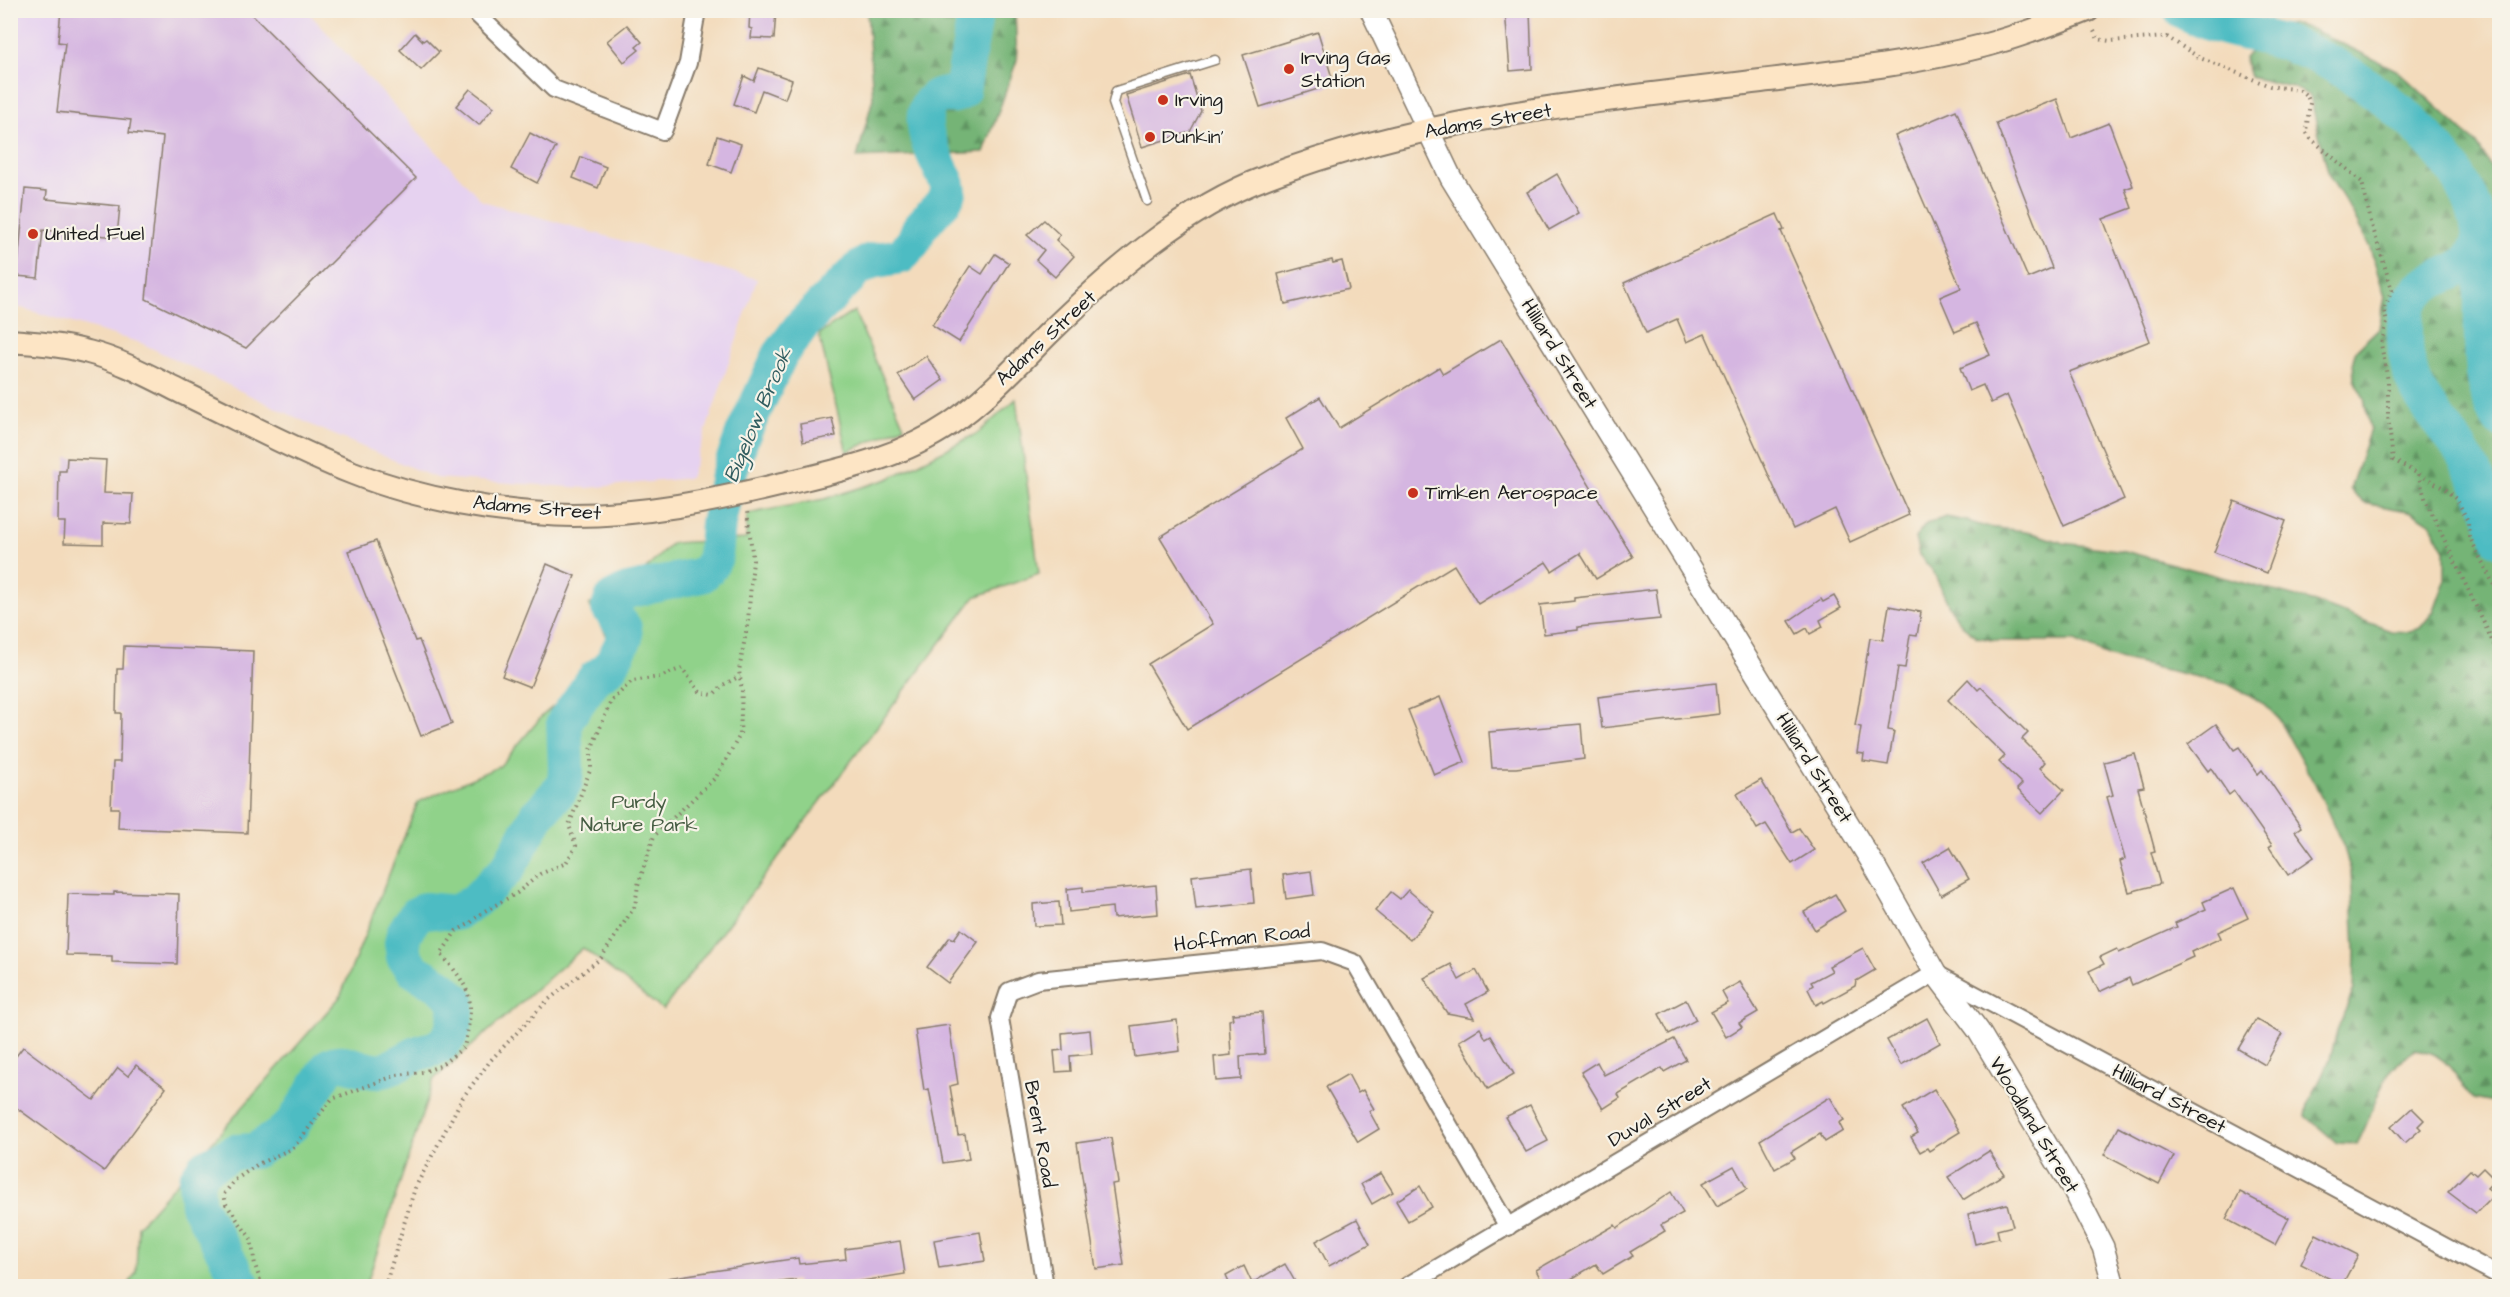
<svg xmlns="http://www.w3.org/2000/svg" width="2510" height="1297" font-family="'Architects Daughter',sans-serif">
	<style>
		.built { fill: #e6d2f0 }
		.green { fill: #90d28a; stroke: #567753; stroke-width: 1.5 }
		.forest { fill: url(#forest-firs); stroke: #486849; stroke-width: 1.5 }
		.lines { fill: none; stroke-linecap: round; stroke-linejoin: round }
		.river { stroke: #4ebcc3; stroke-width: 36 }
		.building { fill: #d5b6e1 }
		.service-casing { stroke: #887c6c; stroke-width: 11 }
		.minor-casing { stroke: #887c6c; stroke-width: 20 }
		.tertiary-casing { stroke: #887c6c; stroke-width: 24 }
		.secondary-casing { stroke: #887c6c; stroke-width: 26 }
		.path { stroke: #887c6c; stroke-width: 4; stroke-dasharray: 1.5 4.5; stroke-linecap: butt }
		.service { stroke: #fff; stroke-width: 8 }
		.minor { stroke: #fff; stroke-width: 16 }
		.tertiary { stroke: #fff; stroke-width: 21 }
		.secondary { stroke: #fde5c5; stroke-width: 22 }
		.poi-dot { fill: #c8321e; stroke: #f7f3e8; stroke-width: 2 }
		.labels { text-anchor: middle; dominant-baseline: central; stroke-width: 4.5; stroke-linejoin: round; paint-order: stroke }
		.poi-label { font-size: 20px; fill: #1c1c1c; stroke: #f7f3e8; text-anchor: start }
		.street-label { font-size: 20px; fill: #1c1c1c; stroke: #f7f3e8 }
		.park-label { font-size: 20px; fill: #455c42; stroke: #f7f3e8 }
		.water-label { font-size: 21px; font-style: italic; fill: #305c5f; stroke: #f7f3e8 }
	</style>
	<defs>
		<pattern id="forest-firs" width="22" height="20" patternUnits="userSpaceOnUse" patternTransform="scale(1.5)"><rect width="22" height="20" fill="#74b476"/><path d="M5 1l3.5 6h-7zM16 11l3.5 6h-7z" fill="#5e9260"/></pattern>
	</defs>
	<rect width="100%" height="100%" fill="#f7f3e8"/>
	<filter id="ink" filterUnits="userSpaceOnUse"><feTurbulence type="fractalNoise" baseFrequency=".0167" numOctaves="2"/><feDisplacementMap in="SourceGraphic" scale="12" xChannelSelector="R" yChannelSelector="G"/><feConvolveMatrix kernelMatrix="1 2 1 2 8 2 1 2 1" color-interpolation-filters="sRGB"/></filter>
	<filter id="wash" filterUnits="userSpaceOnUse"><feTurbulence type="fractalNoise" baseFrequency=".008" numOctaves="4" result="noise"/><feDisplacementMap in="SourceGraphic" scale="24" xChannelSelector="R" yChannelSelector="G"/><feGaussianBlur stdDeviation="1.35" result="paint"/><feColorMatrix in="noise" values="0 0 0 0 0 0 0 0 0 0 0 0 0 0 0 0 0 1.4 0 .05"/><feComposite in="paint" operator="in"/></filter>
	<g filter="url(#wash)">
		<rect width="100%" height="100%" fill="#f3dbbc"/>
		<path class="built" d="M18,10L307,11L482,201L757,279L690,478L587,488L436,478L318,428L141,343L11,305L10,95Z"/>
		<g class="green">
			<path d="M854,311L904,426L847,452L819,334Z"/>
			<path d="M1016,399L1039,574L975,597L663,1010L583,948L434,1079L366,1286H128L136,1272L138,1226L340,997L418,802L500,766L543,715L594,672L616,659L610,641L589,605L643,572L672,543L746,539L747,514L824,499L888,479L978,433Z"/>
		</g>
		<g class="forest">
			<path d="M867,11H1015L1017,60L984,152L857,158L873,98Z"/>
			<path d="M2294,24L2314,30L2398,71L2477,144L2499,181V1101L2493,1103L2473,1099C2452,1074 2451,1055 2415,1049C2376,1073 2378,1107 2357,1144L2337,1143L2306,1116L2308,1105L2330,1059L2338,1028L2354,989L2355,951L2351,871L2344,848L2319,792L2278,718L2264,704L2228,684L2110,657L2075,641H1997L1977,637L1962,625L1950,608L1933,571L1919,555L1915,538L1926,524L1946,517L1967,521L1986,527L2026,531L2064,543L2124,551L2315,602L2391,631L2410,632L2420,628L2434,611L2445,581V550L2430,523L2413,512L2364,503L2350,489L2370,429L2364,398L2354,380L2353,360L2356,350L2379,328L2385,297L2370,248L2351,210L2329,176L2310,96L2292,87L2250,77L2244,57L2261,43L2273,27Z"/>
		</g>
		<g class="lines">
			<g class="river">
				<path d="M2181,10C2215,31 2256,32 2293,46C2358,69 2452,142 2474,210C2481,231 2482,255 2482,277C2483,315 2476,390 2500,420"/>
				<path d="M2480,239C2470,282 2423,270 2409,304C2404,315 2405,328 2405,340C2406,394 2439,414 2464,456C2481,482 2490,511 2500,540"/>
				<path d="M243,1286L198,1205L196,1180L204,1168L221,1159L234,1152L254,1151L276,1138L292,1125L329,1066C345,1056 359,1072 378,1071C393,1069 403,1061 416,1054C423,1051 432,1050 438,1047C455,1037 456,1018 457,1001L441,986L415,971L404,957L402,943L404,933L416,915L425,910L456,913L476,900L508,868L537,816L560,790L565,781L566,768L564,722L594,679L610,667L625,638L624,628L609,608L612,599L627,591L702,575L710,567L715,557L718,524L728,476L743,434L780,355L802,325L857,270L871,261L901,256L914,241L919,228L945,200L949,192L948,185C940,163 908,118 936,97C944,91 953,100 962,91L976,10"/>
			</g>
		</g>
		<g id="blocks">
			<g class="building">
				<path d="M61,10H254L253,16L416,178L246,348L146,299L163,137L129,133L131,120L57,112L65,43L58,42Z"/>
				<path d="M750,10H776L774,39L751,38L752,29L749,28Z"/>
				<path d="M1505,10H1530L1532,69L1510,71Z"/>
				<path d="M627,25L642,42L636,47L639,50L624,62L607,41Z"/>
				<path d="M1318,32L1334,84L1260,107L1243,55Z"/>
				<path d="M415,33L423,41L426,39L439,52L421,70L400,50Z"/>
				<path d="M759,68L792,80L785,99L762,90L754,112L734,104L744,76L754,81Z"/>
				<path d="M1190,75L1201,111L1190,132L1142,147L1126,95Z"/>
				<path d="M470,89L494,107L479,125L456,106Z"/>
				<path d="M2057,99L2071,138L2109,123L2133,186L2125,189L2132,208L2103,219L2150,341L2069,372L2124,499L2064,526L2007,395L1991,403L1983,385L1969,391L1960,368L1990,355L1976,323L1955,332L1940,297L1961,288L1895,136L1956,110L2028,278L2052,268L1996,123Z"/>
				<path d="M530,133L556,147L537,183L511,169Z"/>
				<path d="M717,136L741,144L731,172L709,164Z"/>
				<path d="M581,157L606,167L598,188L573,178Z"/>
				<path d="M1557,174L1579,213L1549,230L1527,192Z"/>
				<path d="M25,189L47,191L46,199L120,206L117,237L43,230L38,278L17,276Z"/>
				<path d="M1777,214L1784,230L1781,231L1909,515L1850,542L1835,509L1793,529L1705,334L1687,342L1677,319L1646,333L1624,283Z"/>
				<path d="M1044,220L1060,235L1056,240L1074,256L1055,277L1036,260L1044,250L1027,235Z"/>
				<path d="M995,254L1009,263L959,342L932,325L970,266L982,274Z"/>
				<path d="M1332,260L1333,263L1342,261L1349,289L1285,304L1278,274Z"/>
				<path d="M1501,339L1633,557L1596,579L1580,553L1552,571L1546,562L1478,604L1454,565L1187,729L1148,664L1213,624L1160,537L1303,449L1286,418L1320,397L1339,428L1439,367L1443,374Z"/>
				<path d="M926,356L943,380L915,400L898,375Z"/>
				<path d="M832,418L836,436L803,442L800,424Z"/>
				<path d="M67,458L106,460L104,493L133,494L131,524L103,523V544L64,543L65,522H58L59,471H66Z"/>
				<path d="M2234,501L2286,521L2267,573L2214,552Z"/>
				<path d="M376,541L415,641L419,640L452,724L421,736L348,551Z"/>
				<path d="M547,564L575,576L530,687L502,676Z"/>
				<path d="M1656,589L1660,619L1578,627V630L1544,634L1540,605L1574,601V598Z"/>
				<path d="M1834,596L1841,608L1820,620L1823,627L1810,634L1807,628L1797,634L1789,621L1821,599L1823,602Z"/>
				<path d="M1889,606L1921,612L1917,636L1910,635L1905,668L1898,667L1888,730L1894,731L1888,765L1863,761L1864,754L1857,753L1861,727L1855,726L1870,638L1883,640Z"/>
				<path d="M124,646L253,651L247,833L118,828L119,808H111L113,762H120L121,713H116L117,669H123Z"/>
				<path d="M1968,679L1978,690L1981,687L2028,733L2022,739L2045,762L2040,768L2064,790L2042,813L2017,789L2022,784L1999,762L2005,756L1948,700Z"/>
				<path d="M1716,683L1719,714L1602,728L1598,697Z"/>
				<path d="M1440,697L1465,762L1434,775L1408,710Z"/>
				<path d="M1581,724L1584,759L1516,768H1492L1489,732Z"/>
				<path d="M2216,724L2234,750L2239,747L2258,774L2262,770L2301,827L2295,831L2314,857L2288,875L2269,847L2272,845L2234,791L2229,795L2211,768L2208,771L2188,744Z"/>
				<path d="M2135,754L2144,787L2138,788L2155,851L2151,852L2160,884L2129,892L2120,861L2125,859L2107,797L2113,795L2104,762Z"/>
				<path d="M1761,780L1792,832L1799,828L1814,850L1792,864L1766,824L1757,829L1737,794Z"/>
				<path d="M1950,847L1969,879L1941,895L1923,863Z"/>
				<path d="M1251,869L1254,903L1196,909L1192,876Z"/>
				<path d="M1311,871L1314,895L1286,899L1283,875Z"/>
				<path d="M1156,885L1158,914L1113,918L1112,907L1069,912L1067,889L1083,887V892Z"/>
				<path d="M2234,888L2248,918L2218,932L2221,938L2191,952L2193,957L2132,985L2129,978L2099,992L2089,971L2104,964L2100,957L2117,949L2119,953L2177,927L2175,923L2206,909L2203,902Z"/>
				<path d="M1408,890L1434,912L1410,940L1375,911L1391,892L1400,899Z"/>
				<path d="M114,892L179,894L177,964L112,962V956L66,955L68,894L114,895Z"/>
				<path d="M1835,894L1845,911L1815,930L1804,912Z"/>
				<path d="M1059,902L1061,925L1034,926L1033,904Z"/>
				<path d="M961,929L978,942L948,983L927,967L950,937L954,939Z"/>
				<path d="M1863,948L1875,970L1856,981L1855,986L1824,1003L1823,1001L1816,1005L1808,989L1813,985L1811,982L1832,971L1829,966Z"/>
				<path d="M1451,964L1459,980L1476,970L1488,992L1466,1004L1474,1018L1447,1013L1424,978Z"/>
				<path d="M1740,982L1758,1012L1739,1023L1742,1027L1726,1037L1711,1012L1728,1003L1722,992Z"/>
				<path d="M1686,1000L1696,1020L1669,1034L1659,1014Z"/>
				<path d="M1262,1012L1265,1054L1240,1056L1241,1079L1216,1081L1214,1057L1231,1055L1229,1020L1233,1019L1232,1014Z"/>
				<path d="M1927,1018L1940,1043L1901,1065L1887,1040Z"/>
				<path d="M2256,1019L2282,1034L2265,1065L2238,1049Z"/>
				<path d="M1177,1020L1180,1051L1135,1057L1131,1026Z"/>
				<path d="M949,1025L958,1084L950,1086L958,1135L965,1134L969,1159L943,1163L929,1089L924,1090L915,1030Z"/>
				<path d="M1480,1028L1486,1039L1491,1036L1514,1074L1488,1089L1459,1041Z"/>
				<path d="M1090,1030L1092,1054L1070,1056L1071,1071L1056,1072L1054,1051L1063,1050L1062,1033Z"/>
				<path d="M1674,1039L1686,1060L1664,1072L1662,1068L1618,1094L1620,1098L1603,1109L1581,1072L1597,1062L1604,1075Z"/>
				<path d="M23,1047L94,1100L118,1068L128,1076L136,1065L166,1088L104,1171L10,1103V1064Z"/>
				<path d="M1348,1074L1358,1093L1363,1090L1374,1109L1369,1111L1379,1129L1358,1142L1326,1087Z"/>
				<path d="M1934,1089L1960,1132L1929,1151L1927,1148L1920,1152L1911,1137L1918,1133L1903,1108Z"/>
				<path d="M1830,1097L1844,1120L1839,1123L1843,1131L1825,1142L1820,1134L1791,1152L1795,1158L1775,1169L1760,1140Z"/>
				<path d="M1530,1105L1548,1141L1526,1152L1505,1117Z"/>
				<path d="M2412,1108L2424,1120L2418,1126L2421,1129L2405,1143L2391,1127Z"/>
				<path d="M2119,1127L2174,1156L2159,1184L2104,1155Z"/>
				<path d="M1111,1138L1118,1183L1112,1184L1124,1265L1096,1269L1077,1143Z"/>
				<path d="M1989,1151L2004,1174L1963,1200L1948,1177Z"/>
				<path d="M1734,1166L1747,1189L1717,1206L1703,1183Z"/>
				<path d="M2483,1168L2495,1180L2487,1188L2495,1194L2476,1213L2448,1192L2470,1170L2476,1175Z"/>
				<path d="M1381,1173L1393,1192L1372,1204L1361,1184Z"/>
				<path d="M1420,1186L1432,1207L1408,1221L1396,1201Z"/>
				<path d="M1671,1192L1683,1213L1661,1225L1665,1231L1630,1252L1633,1256L1603,1274L1596,1264L1558,1287H1545L1536,1270L1615,1225L1617,1228Z"/>
				<path d="M2240,1192L2289,1218L2275,1245L2226,1219Z"/>
				<path d="M2007,1204L2013,1226L1997,1230L1999,1238L1975,1244L1968,1214Z"/>
				<path d="M1357,1219L1370,1244L1329,1266L1316,1241Z"/>
				<path d="M980,1232L985,1261L939,1268L934,1240Z"/>
				<path d="M2316,1234L2358,1255L2342,1285L2301,1264Z"/>
				<path d="M900,1241L905,1274L826,1287H797L796,1280L745,1287H669L668,1278L798,1258L799,1264L846,1259L845,1249Z"/>
				<path d="M1285,1264L1298,1287H1231L1226,1276L1244,1266L1252,1283Z"/>
			</g>
		</g>
	</g>
	<g filter="url(#ink)">
		<use href="#blocks" fill-opacity="0" stroke="#887c6c" stroke-width="1.5"/>
		<g class="lines">
			<defs>
				<path id="service" d="M1147,201L1113,103L1116,91L1215,60"/>
				<g id="minor">
					<path d="M473,10L554,89L663,131L688,63L697,10"/>
					<path d="M1045,1286L1000,1018L1009,991L1038,980L1322,951L1355,963L1508,1227"/>
					<path d="M1407,1286L1935,973L2500,1276"/>
				</g>
				<path id="tertiary" d="M1371,10L1451,178L1875,867L1935,973L1978,1030L2076,1194L2103,1247L2114,1286"/>
				<path id="secondary" d="M10,341C37,343 63,345 88,352C120,360 151,377 181,392C238,419 294,450 353,473C418,499 502,514 573,515C644,515 713,501 783,484C841,470 900,458 950,424C987,399 1018,364 1049,333C1112,272 1184,208 1267,177C1423,117 1596,101 1761,81C1835,72 1909,65 1982,46C2019,37 2053,23 2088,10"/>
			</defs>
			<use href="#service" class="service-casing"/>
			<use href="#minor" class="minor-casing"/>
			<use href="#tertiary" class="tertiary-casing"/>
			<use href="#secondary" class="secondary-casing"/>
			<g class="path">
				<path d="M2094,31L2098,39L2110,41L2167,37L2200,58L2270,86L2300,90L2307,96L2310,103L2306,131L2309,137L2362,182L2371,222L2392,290L2384,310L2387,323L2381,344L2388,381V416L2393,460L2444,488L2457,500L2468,521L2469,536L2500,597"/>
				<path d="M2418,474L2426,501L2500,657"/>
				<path d="M262,1286L255,1265L251,1239L226,1204L224,1194L235,1180L258,1164L293,1148L332,1099L397,1075L423,1072L440,1066L464,1047C475,999 473,991 441,954L456,931L469,924L483,912L517,893L540,874L566,863L576,846L569,825L591,768V750L611,701L632,681L660,677L682,668L700,692L713,695L723,685L740,676"/>
				<path d="M385,1286L415,1188L463,1097L491,1060L547,1001L601,958L635,906L638,885L654,836L716,777L740,735L742,690L739,671L748,621L753,560L747,511"/>
			</g>
			<use href="#service" class="service"/>
			<use href="#minor" class="minor"/>
			<use href="#tertiary" class="tertiary"/>
			<use href="#secondary" class="secondary"/>
		</g>
	</g>
	<g class="poi-dot">
		<circle cx="1289" cy="69" r="6"/>
		<circle cx="1163" cy="100" r="6"/>
		<circle cx="1150" cy="137" r="6"/>
		<circle cx="33" cy="234" r="6"/>
		<circle cx="1413" cy="493" r="6"/>
	</g>
	<g class="labels">
		<g class="poi-label">
			<text x="1301" y="58">Irving Gas<tspan x="1301" dy="23">Station</tspan></text>
			<text x="1175" y="100">Irving</text>
			<text x="1162" y="137">Dunkin'</text>
			<text x="45" y="234">United Fuel</text>
			<text x="1425" y="493">Timken Aerospace</text>
		</g>
		<g class="street-label">
			<text transform="translate(1488 121) rotate(-10)">Adams Street</text>
			<text transform="translate(1046 338) rotate(-43)">Adams Street</text>
			<text transform="translate(1559 354) rotate(58)">Hilliard Street</text>
			<text transform="translate(537 508) rotate(5)">Adams Street</text>
			<text transform="translate(1814 768) rotate(58)">Hilliard Street</text>
			<text transform="translate(1242 938) rotate(-6)">Hoffman Road</text>
			<text transform="translate(2169 1099) rotate(28)">Hilliard Street</text>
			<text transform="translate(1660 1112) rotate(-31)">Duval Street</text>
			<text transform="translate(2034 1125) rotate(59)">Woodland Street</text>
			<text transform="translate(1040 1134) rotate(80)">Brent Road</text>
		</g>
		<g class="park-label">
			<text x="639" y="802">Purdy<tspan x="639" dy="23">Nature Park</tspan></text>
		</g>
		<g class="water-label">
			<text transform="translate(758 415) rotate(-67)">Bigelow Brook</text>
		</g>
	</g>
	<rect width="2510" height="1297" fill="none" stroke="#f7f3e8" stroke-width="36"/>
</svg>
